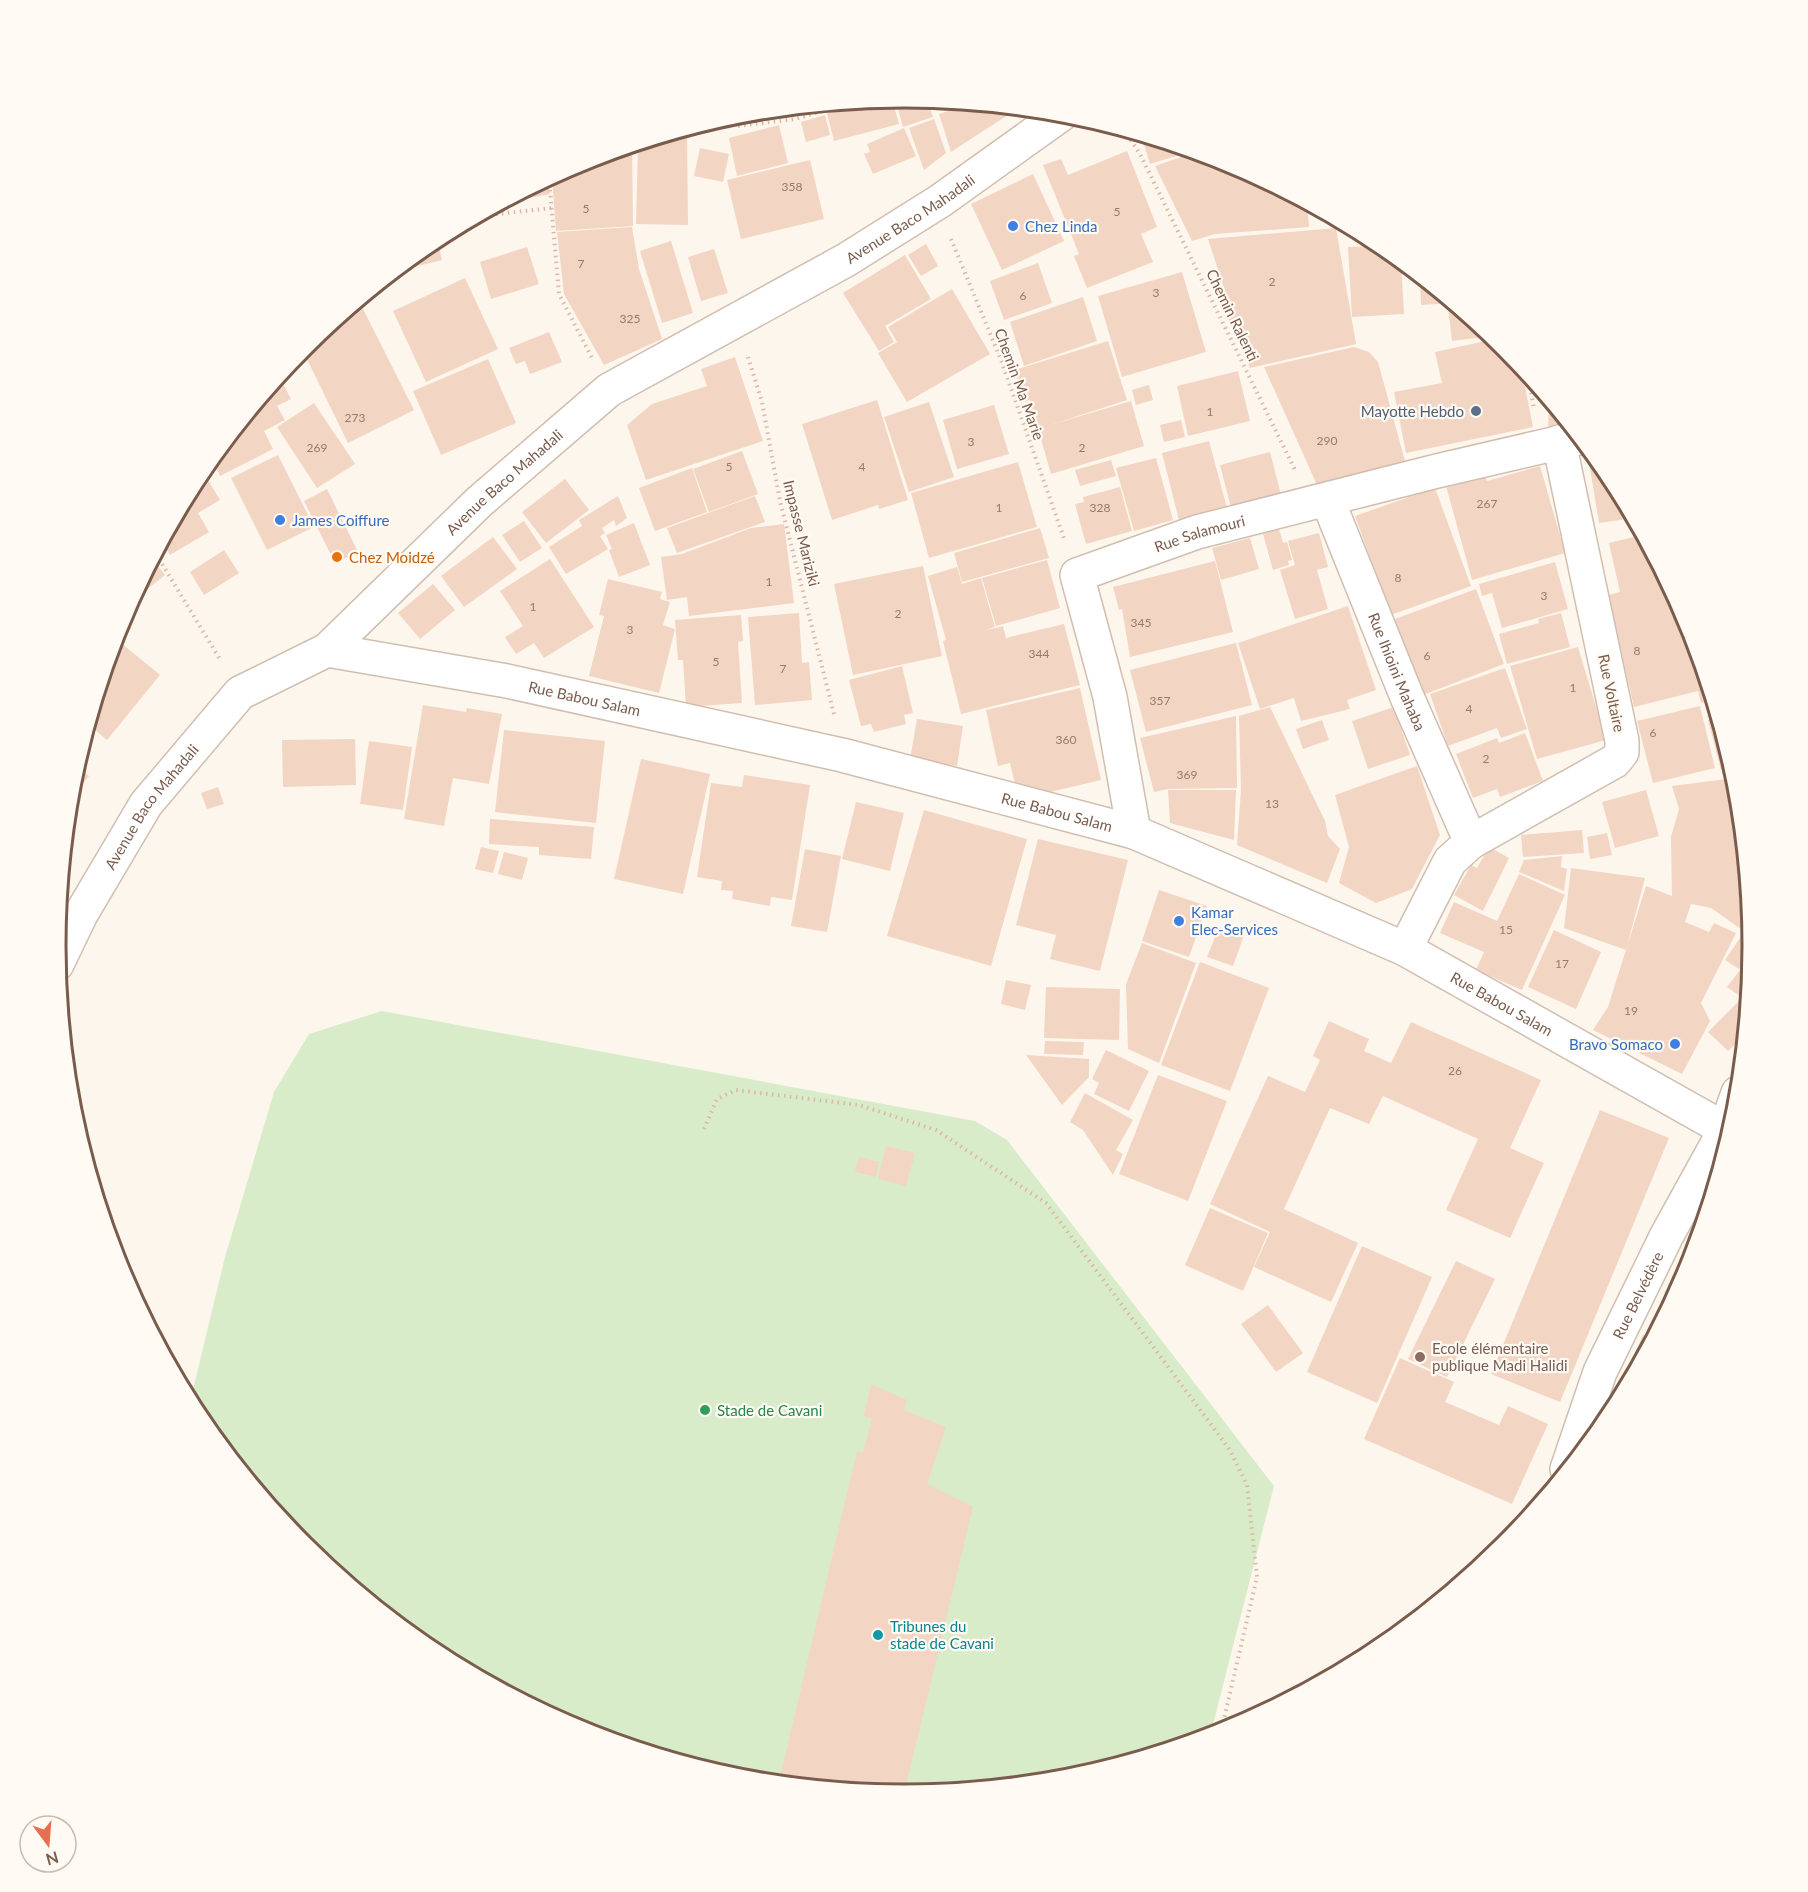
<svg xmlns="http://www.w3.org/2000/svg" width="1808" height="1892" font-family="Lato,sans-serif">
	<style>
		.green { fill: #d8ecc9 }
		.building { fill: #f3d5c3 }
		.lines { fill: none; stroke-linecap: round; stroke-linejoin: round }
		.minor-casing { stroke: #d1beb0; stroke-width: 36 }
		.path { stroke: #d9b8a5; stroke-width: 4; stroke-dasharray: 1.5 4.5; stroke-linecap: butt }
		.minor { stroke: #fff; stroke-width: 33 }
		.shop-dot { fill: #3f7fe0; stroke: #fffaf3; stroke-width: 2 }
		.service-dot { fill: #5c6f8a; stroke: #fffaf3; stroke-width: 2 }
		.food-dot { fill: #e8710a; stroke: #fffaf3; stroke-width: 2 }
		.education-dot { fill: #8d6e63; stroke: #fffaf3; stroke-width: 2 }
		.leisure-dot { fill: #2e9e5b; stroke: #fffaf3; stroke-width: 2 }
		.culture-dot { fill: #0f9aa8; stroke: #fffaf3; stroke-width: 2 }
		.labels { text-anchor: middle; dominant-baseline: central; stroke-width: 4.5; stroke-linejoin: round; paint-order: stroke }
		.number-label { font-size: 12px; fill: #987a6a }
		.street-label { font-size: 15px; fill: #7a5c4d; stroke: #fffaf3 }
		.shop-label { font-size: 15px; fill: #366cbe; stroke: #fffaf3; text-anchor: start }
		.service-label { font-size: 15px; fill: #4e5e75; stroke: #fffaf3; text-anchor: end }
		.food-label { font-size: 15px; fill: #c56008; stroke: #fffaf3; text-anchor: start }
		.education-label { font-size: 15px; fill: #785e54; stroke: #fffaf3; text-anchor: start }
		.leisure-label { font-size: 15px; fill: #27864d; stroke: #fffaf3; text-anchor: start }
		.culture-label { font-size: 15px; fill: #0d838f; stroke: #fffaf3; text-anchor: start }
		.rim { fill: none; stroke: #7a5c4d; stroke-width: 3 }
	</style>
	<rect width="100%" height="100%" fill="#fdf6ec"/>
	<path class="green" d="M382,1011L975,1121L1007,1140L1274,1486L1210,1736L1069,1778L904,1794L738,1778L579,1730L432,1651L304,1546L198,1417L190,1402L225,1257L274,1092L309,1034Z"/>
	<g class="building">
		<path d="M895,98L927,100L933,117L903,127Z"/>
		<path d="M892,99L899,124L834,141L827,113Z"/>
		<path d="M941,101L966,104L944,111Z"/>
		<path d="M969,104L1017,109L951,152L939,114Z"/>
		<path d="M796,108V116L708,126V123L739,114Z"/>
		<path d="M825,115L830,135L806,142L801,122Z"/>
		<path d="M934,119L946,153L924,170L909,128Z"/>
		<path d="M779,125L788,163L737,176L729,138Z"/>
		<path d="M904,128L916,156L873,174L864,154L870,152L867,144Z"/>
		<path d="M678,132L687,133L688,225L636,224L638,144Z"/>
		<path d="M1141,135L1192,151L1150,164Z"/>
		<path d="M632,146L633,226L556,231L552,177L580,162Z"/>
		<path d="M700,148L729,154L723,182L694,176Z"/>
		<path d="M1127,151L1157,227L1141,234L1153,262L1087,288L1074,256L1079,254L1043,165L1061,159L1068,175Z"/>
		<path d="M1196,152L1229,162L1307,204L1309,227L1215,234L1192,241L1155,166Z"/>
		<path d="M810,160L824,219L741,239L727,180Z"/>
		<path d="M1033,174L1064,241L1002,270L971,204Z"/>
		<path d="M547,179L550,194L530,198L528,189Z"/>
		<path d="M632,227L639,269L662,339L604,365L564,294L557,232Z"/>
		<path d="M1336,228L1356,344L1250,368L1219,299L1227,297L1208,239Z"/>
		<path d="M437,238L442,260L406,269L404,264Z"/>
		<path d="M671,241L693,313L662,323L640,251Z"/>
		<path d="M926,244L938,266L921,276L908,255Z"/>
		<path d="M1382,246L1401,262L1404,314L1352,317L1348,247Z"/>
		<path d="M527,247L539,284L491,299L480,262Z"/>
		<path d="M714,249L728,293L701,301L688,257Z"/>
		<path d="M905,255L931,299L885,326L894,342L879,351L843,293Z"/>
		<path d="M1038,263L1052,303L1004,320L990,281Z"/>
		<path d="M1182,272L1206,352L1122,377L1098,296Z"/>
		<path d="M1420,277L1445,298L1452,303L1421,305Z"/>
		<path d="M465,278L498,349L426,382L393,311Z"/>
		<path d="M952,289L990,354L907,402L878,353L897,342L888,327Z"/>
		<path d="M1083,297L1097,341L1024,366L1010,322Z"/>
		<path d="M361,305L414,410L348,443L302,349L344,314Z"/>
		<path d="M1457,307L1492,336L1452,341L1448,308Z"/>
		<path d="M549,332L562,362L530,374L525,361L516,364L509,348Z"/>
		<path d="M1495,339L1521,367L1533,427L1406,453L1394,392L1442,383L1435,352Z"/>
		<path d="M1108,341L1127,400L1047,426L1131,401L1144,446L1051,474L1030,400L1025,402L1014,370Z"/>
		<path d="M1354,347L1369,352L1378,362L1405,461L1317,485L1264,367Z"/>
		<path d="M735,357L763,441L646,480L627,425L652,404L707,386L701,369Z"/>
		<path d="M488,359L516,423L441,455L413,391Z"/>
		<path d="M1238,371L1250,421L1188,436L1177,386Z"/>
		<path d="M279,376L291,399L277,406L285,420L264,431L273,449L220,476L212,458Z"/>
		<path d="M1149,385L1153,400L1136,405L1132,390Z"/>
		<path d="M877,400L908,500L879,509L878,505L832,520L802,424Z"/>
		<path d="M1549,400L1572,429L1548,433Z"/>
		<path d="M929,402L954,477L909,492L884,417Z"/>
		<path d="M314,403L355,464L317,488L277,427Z"/>
		<path d="M994,405L1009,454L957,469L943,420Z"/>
		<path d="M1181,420L1185,437L1164,442L1160,425Z"/>
		<path d="M1209,441L1227,508L1179,520L1162,453Z"/>
		<path d="M742,451L758,494L709,512L693,469Z"/>
		<path d="M1270,452L1281,495L1231,508L1220,465Z"/>
		<path d="M278,455L314,527L267,550L231,478Z"/>
		<path d="M1156,458L1173,520L1134,531L1116,468Z"/>
		<path d="M1111,460L1116,476L1080,486L1075,470Z"/>
		<path d="M1598,461L1610,475L1633,518L1599,523L1589,462Z"/>
		<path d="M1018,462L1037,527L929,558L911,493Z"/>
		<path d="M1540,466L1565,553L1472,580L1446,486L1485,475L1487,481Z"/>
		<path d="M692,468L707,512L655,531L639,488Z"/>
		<path d="M202,470L220,500L198,513L209,532L170,555L162,542Z"/>
		<path d="M565,479L589,510L546,543L522,512Z"/>
		<path d="M1120,487L1132,531L1086,544L1075,504L1084,502L1083,497Z"/>
		<path d="M1435,488L1471,586L1391,615L1355,516Z"/>
		<path d="M327,489L358,552L335,563L304,501Z"/>
		<path d="M618,496L627,518L616,526L614,520L602,528L605,533L600,536L608,549L566,574L549,547L582,526L579,520Z"/>
		<path d="M755,496L765,522L677,553L667,528Z"/>
		<path d="M524,521L542,548L520,562L502,535Z"/>
		<path d="M634,523L650,565L619,577L609,550L612,549L606,535Z"/>
		<path d="M784,524L794,603L689,616L687,597L667,600L661,557L682,554L751,528Z"/>
		<path d="M1040,528L1049,558L962,582L954,553Z"/>
		<path d="M1279,529L1283,543L1287,542L1292,560L1288,561L1289,565L1273,570L1263,534Z"/>
		<path d="M1319,533L1328,567L1317,570L1328,609L1295,619L1280,570L1295,565L1288,541Z"/>
		<path d="M1642,535L1673,593L1676,607H1680L1688,622L1712,700L1701,703L1698,691L1634,707L1608,595L1620,592L1609,543Z"/>
		<path d="M493,537L517,569L464,607L441,576Z"/>
		<path d="M1250,538L1259,569L1221,580L1212,548Z"/>
		<path d="M224,550L239,573L204,595L190,572Z"/>
		<path d="M550,559L594,627L544,658L534,643L516,654L505,637L523,626L500,591Z"/>
		<path d="M153,560L165,575L130,603Z"/>
		<path d="M1047,560L1060,608L996,626L982,578Z"/>
		<path d="M1215,561L1233,632L1130,657L1122,609L1119,610L1113,587Z"/>
		<path d="M1555,562L1568,609L1502,628L1492,593L1482,596L1479,584Z"/>
		<path d="M923,566L942,656L853,675L834,584Z"/>
		<path d="M957,567L962,584L981,578L995,627L983,631L1003,626L1006,638L1064,624L1080,685L961,714L943,641L946,640L928,576Z"/>
		<path d="M608,579L662,592L660,599L670,602L663,625L675,629L659,693L589,676L604,616L599,615Z"/>
		<path d="M433,584L455,610L420,639L398,613Z"/>
		<path d="M1476,589L1504,664L1423,695L1395,619Z"/>
		<path d="M1348,606L1376,690L1347,700L1350,709L1301,721L1294,698L1260,709L1238,643Z"/>
		<path d="M799,613L802,663L809,662L812,700L755,705L748,617Z"/>
		<path d="M1561,613L1570,647L1507,664L1499,634L1539,623L1538,619Z"/>
		<path d="M741,615L743,641L738,642L742,703L686,707L683,660H678L675,620Z"/>
		<path d="M115,638L160,675L107,740L89,725Z"/>
		<path d="M1236,643L1252,705L1146,732L1130,670Z"/>
		<path d="M1578,647L1606,740L1537,759L1510,666Z"/>
		<path d="M902,666L913,713L904,715L906,724L874,732L871,724L861,726L849,680Z"/>
		<path d="M1505,668L1527,729L1501,738L1497,728L1448,746L1430,694Z"/>
		<path d="M1080,688L1101,780L1046,793L1015,784L1010,763L998,766L986,710Z"/>
		<path d="M423,705L466,712L467,708L502,714L489,784L453,778L444,826L404,819Z"/>
		<path d="M1700,706L1715,768L1653,783L1637,721Z"/>
		<path d="M1270,707L1325,821L1328,836L1340,849L1327,883L1237,845L1241,790L1239,716Z"/>
		<path d="M1394,707L1410,755L1368,769L1352,721Z"/>
		<path d="M1236,716L1237,788L1168,789L1154,792L1140,738Z"/>
		<path d="M1717,718L1732,767L1721,770L1708,720Z"/>
		<path d="M917,719L963,726L957,766L910,759Z"/>
		<path d="M1322,720L1329,740L1303,749L1296,729Z"/>
		<path d="M504,730L605,741L596,823L495,812Z"/>
		<path d="M1525,733L1543,781L1500,797L1497,789L1473,798L1456,754L1497,738L1499,743Z"/>
		<path d="M355,739L356,785L283,787L282,740Z"/>
		<path d="M369,741L412,747L403,810L360,804Z"/>
		<path d="M641,759L710,774L683,894L614,879Z"/>
		<path d="M76,766L89,776L70,800L72,780Z"/>
		<path d="M1417,766L1440,835L1412,889L1376,903L1339,883L1349,847L1335,795Z"/>
		<path d="M1727,772H1734L1736,781L1751,936L1711,908L1691,904L1685,922L1709,932L1714,923L1736,933L1701,1003L1710,1021L1682,1074L1593,1030L1608,1007L1646,886L1672,896L1671,837L1679,809L1672,786L1727,779Z"/>
		<path d="M744,775L810,785L792,900L771,897L770,906L732,899L733,891L721,890L722,881L697,877L711,783L742,787Z"/>
		<path d="M218,787L224,804L207,809L201,793Z"/>
		<path d="M1168,790H1236L1234,840L1170,823Z"/>
		<path d="M1646,790L1659,836L1615,848L1602,802Z"/>
		<path d="M856,802L904,813L890,871L842,859Z"/>
		<path d="M924,810L1027,839L991,966L887,936Z"/>
		<path d="M490,819L594,827L591,859L539,855V847L489,844Z"/>
		<path d="M1582,830L1584,853L1523,857L1521,835Z"/>
		<path d="M1607,833L1612,855L1590,859L1587,837Z"/>
		<path d="M1038,839L1128,860L1100,971L1050,959L1056,935L1016,925Z"/>
		<path d="M481,847L499,851L493,873L475,869Z"/>
		<path d="M1489,847L1509,858L1483,911L1454,895L1471,865L1477,868Z"/>
		<path d="M805,849L841,856L827,932L791,926Z"/>
		<path d="M504,852L528,858L522,880L498,874Z"/>
		<path d="M1562,856L1561,867L1567,869L1564,891L1519,872L1524,860Z"/>
		<path d="M1571,868L1645,878L1626,950L1564,928Z"/>
		<path d="M1519,874L1565,895L1522,990L1476,970L1484,952L1440,933L1454,902L1497,921Z"/>
		<path d="M1159,890L1207,906L1189,957L1142,941Z"/>
		<path d="M1219,927L1244,935L1233,966L1207,957Z"/>
		<path d="M1554,930L1601,952L1576,1009L1528,987Z"/>
		<path d="M1742,935L1752,941V946L1739,969L1725,960Z"/>
		<path d="M1142,943L1196,963L1159,1063L1128,1049L1126,984Z"/>
		<path d="M1752,954L1748,991L1747,1001L1727,987Z"/>
		<path d="M1200,962L1269,988L1230,1091L1161,1065Z"/>
		<path d="M1006,980L1031,985L1025,1010L1001,1004Z"/>
		<path d="M1046,987L1120,989L1119,1040L1044,1038Z"/>
		<path d="M1740,1000L1747,1007L1744,1036L1728,1051L1708,1032Z"/>
		<path d="M1329,1021L1369,1039L1364,1051L1391,1063L1411,1022L1541,1080L1510,1148L1544,1163L1510,1238L1446,1210L1478,1139L1383,1096L1369,1124L1330,1108L1284,1209L1358,1243L1331,1302L1254,1267L1270,1232L1210,1204L1268,1076L1305,1092L1320,1060L1313,1056Z"/>
		<path d="M1045,1041L1084,1042L1083,1055L1044,1054Z"/>
		<path d="M1106,1050L1149,1071L1129,1111L1094,1094L1099,1083L1092,1079Z"/>
		<path d="M1026,1055L1089,1059V1077L1062,1105Z"/>
		<path d="M1158,1075L1227,1101L1188,1201L1119,1174Z"/>
		<path d="M1085,1093L1133,1120L1116,1150L1123,1154L1113,1175L1083,1130L1070,1122Z"/>
		<path d="M1600,1110L1669,1138L1560,1402L1491,1374Z"/>
		<path d="M886,1146L915,1153L906,1186L878,1179Z"/>
		<path d="M858,1157L879,1162L876,1177L855,1172Z"/>
		<path d="M1210,1208L1268,1233L1243,1291L1185,1265Z"/>
		<path d="M1362,1246L1432,1277L1377,1403L1307,1372Z"/>
		<path d="M1456,1261L1495,1279L1447,1377L1408,1359Z"/>
		<path d="M1268,1305L1303,1353L1276,1372L1241,1324Z"/>
		<path d="M1655,1321H1661L1641,1359L1634,1356L1643,1335L1648,1336Z"/>
		<path d="M1400,1358L1454,1382L1445,1402L1499,1425L1508,1406L1548,1424L1512,1504L1364,1439Z"/>
		<path d="M871,1384L907,1400L904,1410L946,1427L927,1484L973,1507L904,1794L779,1782L857,1451L863,1453L872,1419L864,1416Z"/>
	</g>
	<g class="lines">
		<defs>
			<g id="minor">
				<path id="s1" d="M1328,501L1407,697L1471,842"/>
				<path id="s2" d="M327,650L507,681L842,755L1134,832L1405,949L1730,1132"/>
				<path id="s3" d="M1134,832L1110,697L1077,575L1197,532L1437,471L1579,438"/>
				<path d="M1405,949L1450,861L1471,842L1615,761L1622,752V741L1559,442"/>
				<path id="s4" d="M57,964L81,914L146,804L240,693L327,650L479,502L609,390L846,260L940,201L1063,113"/>
				<path id="s5" d="M1567,1469L1600,1372L1667,1235L1725,1130L1738,1093"/>
			</g>
		</defs>
		<use href="#minor" class="minor-casing"/>
		<g class="path">
			<path d="M738,126L795,119L851,103"/>
			<path d="M1124,130L1140,154L1295,470"/>
			<path d="M549,178L559,294L592,358"/>
			<path d="M478,216L552,208"/>
			<path d="M951,239L1001,360L1065,541"/>
			<path d="M748,357L762,402L780,501L834,714"/>
			<path d="M1528,375L1534,409"/>
			<path d="M156,554L221,661"/>
			<path d="M704,1129L717,1099L736,1090L859,1105L936,1130L1046,1203L1230,1450L1247,1485L1257,1577L1221,1732"/>
		</g>
		<use href="#minor" class="minor"/>
	</g>
	<g class="shop-dot">
		<circle cx="1013" cy="226" r="6"/>
		<circle cx="280" cy="520" r="6"/>
		<circle cx="1179" cy="921" r="6"/>
		<circle cx="1675" cy="1044" r="6"/>
	</g>
	<circle class="service-dot" cx="1476" cy="411" r="6"/>
	<circle class="food-dot" cx="337" cy="557" r="6"/>
	<circle class="education-dot" cx="1420" cy="1357" r="6"/>
	<circle class="leisure-dot" cx="705" cy="1410" r="6"/>
	<circle class="culture-dot" cx="878" cy="1635" r="6"/>
	<g class="labels">
		<g class="number-label">
			<text x="792" y="186">358</text>
			<text x="586" y="208">5</text>
			<text x="1117" y="211">5</text>
			<text x="581" y="263">7</text>
			<text x="1272" y="281">2</text>
			<text x="1156" y="292">3</text>
			<text x="1023" y="295">6</text>
			<text x="630" y="318">325</text>
			<text x="1210" y="411">1</text>
			<text x="355" y="417">273</text>
			<text x="1327" y="440">290</text>
			<text x="971" y="441">3</text>
			<text x="317" y="447">269</text>
			<text x="1082" y="447">2</text>
			<text x="729" y="466">5</text>
			<text x="862" y="466">4</text>
			<text x="1487" y="503">267</text>
			<text x="999" y="507">1</text>
			<text x="1100" y="507">328</text>
			<text x="1398" y="577">8</text>
			<text x="769" y="581">1</text>
			<text x="1544" y="595">3</text>
			<text x="533" y="606">1</text>
			<text x="898" y="613">2</text>
			<text x="1141" y="622">345</text>
			<text x="630" y="629">3</text>
			<text x="1637" y="650">8</text>
			<text x="1039" y="653">344</text>
			<text x="1427" y="655">6</text>
			<text x="716" y="661">5</text>
			<text x="783" y="668">7</text>
			<text x="1573" y="687">1</text>
			<text x="1160" y="700">357</text>
			<text x="1469" y="708">4</text>
			<text x="1653" y="732">6</text>
			<text x="1066" y="739">360</text>
			<text x="1486" y="758">2</text>
			<text x="1187" y="774">369</text>
			<text x="1272" y="803">13</text>
			<text x="1506" y="929">15</text>
			<text x="1562" y="963">17</text>
			<text x="1631" y="1010">19</text>
			<text x="1455" y="1070">26</text>
		</g>
		<g class="street-label">
			<text stroke="none"><textPath href="#s4" startOffset="1156">Avenue Baco Mahadali</textPath></text>
			<text transform="translate(1233 315) rotate(64)">Chemin Ralenti</text>
			<text transform="translate(1020 384) rotate(70)">Chemin Ma Marie</text>
			<text stroke="none"><textPath href="#s4" startOffset="670">Avenue Baco Mahadali</textPath></text>
			<text transform="translate(802 533) rotate(76)">Impasse Mariziki</text>
			<text stroke="none"><textPath href="#s3" startOffset="393">Rue Salamouri</textPath></text>
			<text stroke="none"><textPath href="#s1" startOffset="184">Rue Ihioini Mahaba</textPath></text>
			<text transform="translate(1612 693) rotate(78)">Rue Voltaire</text>
			<text stroke="none"><textPath href="#s2" startOffset="262">Rue Babou Salam</textPath></text>
			<text stroke="none"><textPath href="#s4" startOffset="184">Avenue Baco Mahadali</textPath></text>
			<text stroke="none"><textPath href="#s2" startOffset="748">Rue Babou Salam</textPath></text>
			<text stroke="none"><textPath href="#s2" startOffset="1234">Rue Babou Salam</textPath></text>
			<text stroke="none"><textPath href="#s5" startOffset="188">Rue Belvédère</textPath></text>
		</g>
		<g class="shop-label">
			<text x="1025" y="226">Chez Linda</text>
			<text x="292" y="520">James Coiffure</text>
			<text x="1191" y="912">Kamar<tspan x="1191" dy="17">Elec-Services</tspan></text>
			<text x="1663" y="1044" text-anchor="end">Bravo Somaco</text>
		</g>
		<g class="service-label">
			<text x="1464" y="411">Mayotte Hebdo</text>
		</g>
		<g class="food-label">
			<text x="349" y="557">Chez Moidzé</text>
		</g>
		<g class="education-label">
			<text x="1432" y="1348">Ecole élémentaire<tspan x="1432" dy="17">publique Madi Halidi</tspan></text>
		</g>
		<g class="leisure-label">
			<text x="717" y="1410">Stade de Cavani</text>
		</g>
		<g class="culture-label">
			<text x="890" y="1626">Tribunes du<tspan x="890" dy="17">stade de Cavani</tspan></text>
		</g>
	</g>
	<path d="M0 0H1808V1892H0ZM66 946a838 838 0 1 1 1676 0a838 838 0 1 1-1676 0Z" fill="#fffaf3" fill-rule="evenodd"/>
	<path class="rim" d="M66 946a838 838 0 1 1 1676 0a838 838 0 1 1-1676 0Z"/>
	<g transform="translate(48 1844) rotate(164)"><circle r="28" fill="#fffaf3" stroke="#cabbb1" stroke-width="1.5"/>
	<path d="M0-4.5L10 22L0 15L-10 22Z" fill="#e76f51"/>
	<text y="-9" font-size="16" font-weight="bold" text-anchor="middle" fill="#7a5c4d">N</text>
	</g>
</svg>
